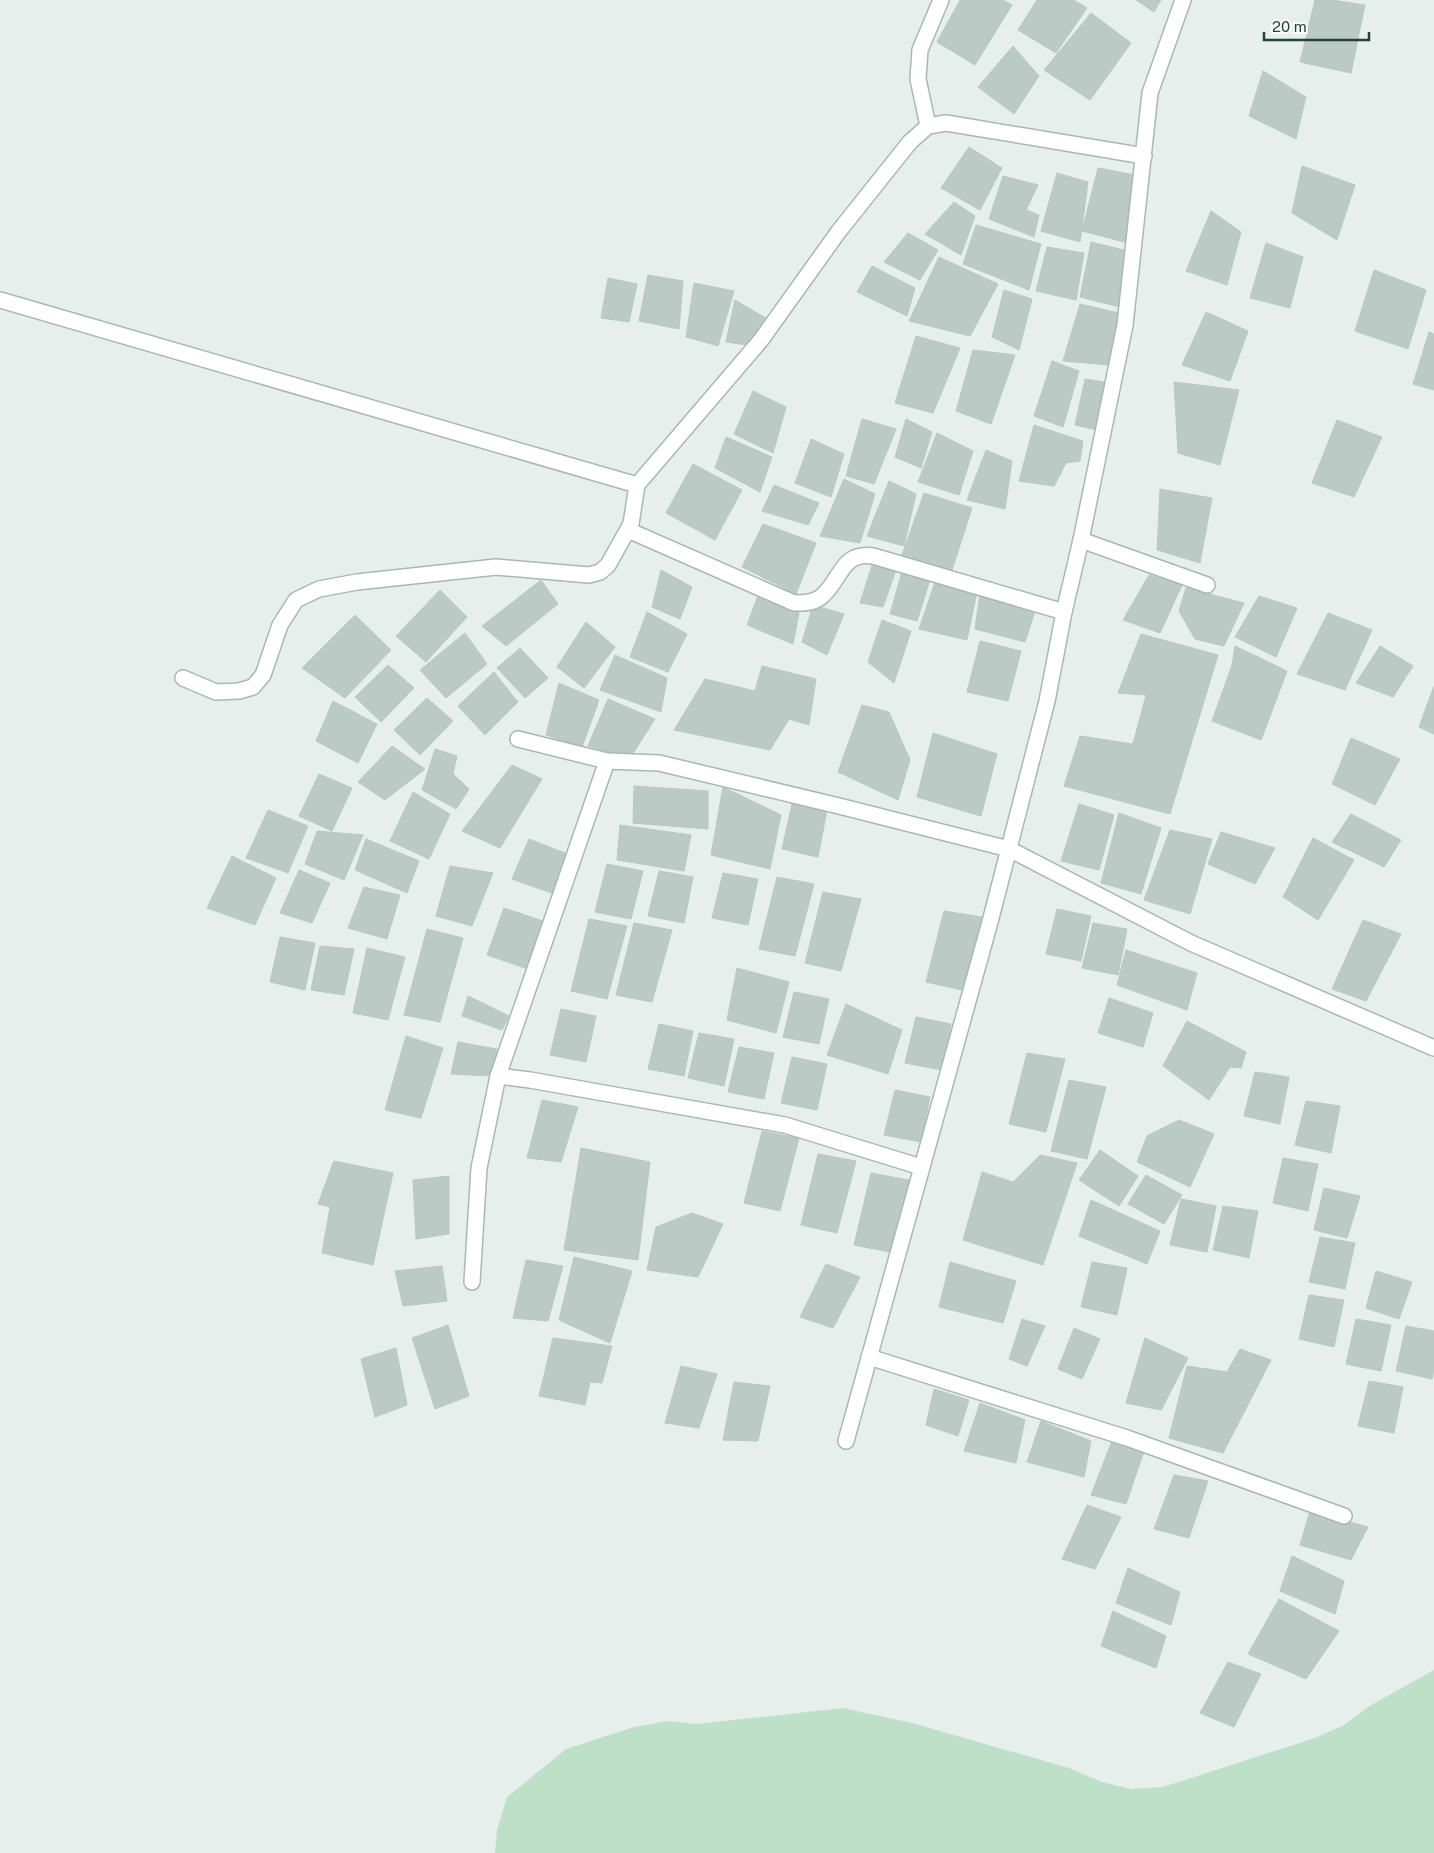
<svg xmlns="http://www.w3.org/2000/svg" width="1434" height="1853" font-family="'Public Sans',sans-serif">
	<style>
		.green { fill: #bfe0c8 }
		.building { fill: #bbcac4; stroke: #b8c9c2 }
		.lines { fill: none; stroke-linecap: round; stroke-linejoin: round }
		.minor-casing { stroke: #a8b8b2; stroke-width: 18 }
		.minor { stroke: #fff; stroke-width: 15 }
	</style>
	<rect width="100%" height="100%" fill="#e6efeb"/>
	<path class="green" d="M1434,1670V1853H495L497,1830L507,1797L566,1749L634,1727L667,1721L697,1724L843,1708L912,1723L1069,1768L1102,1782L1131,1789L1163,1787L1315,1738L1344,1725L1371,1705Z"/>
	<g class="building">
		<path d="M960,0H1003L1012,5L975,65L937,42Z"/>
		<path d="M1037,0H1074L1087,8L1056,53L1018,30Z"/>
		<path d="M1136,0H1161L1154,12Z"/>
		<path d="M1315,0H1332L1365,5L1351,73L1300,62Z"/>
		<path d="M1091,13L1131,43L1090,100L1044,70Z"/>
		<path d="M1013,46L1039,76L1014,114L978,87Z"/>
		<path d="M1263,71L1306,97L1296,139L1249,116Z"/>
		<path d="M969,147L1002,168L980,210L941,188Z"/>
		<path d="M1302,166L1355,185L1337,240L1292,213Z"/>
		<path d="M1098,168L1135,175L1128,243L1082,231Z"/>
		<path d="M1057,173L1088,182L1080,242L1041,231Z"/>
		<path d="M1003,176L1038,185L1026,210L1039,215L1034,237L989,219Z"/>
		<path d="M954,202L975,216L961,255L925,234Z"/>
		<path d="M1211,211L1241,232L1227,285L1186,271Z"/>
		<path d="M976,225L1041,244L1029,290L963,264Z"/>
		<path d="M908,233L938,250L920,280L884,262Z"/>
		<path d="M1091,242L1128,251L1120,307L1080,297Z"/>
		<path d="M1266,243L1303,257L1290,308L1250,298Z"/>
		<path d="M1047,247L1084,253L1076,300L1036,291Z"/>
		<path d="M939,257L998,284L970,336L909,321Z"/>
		<path d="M872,266L915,288L907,316L857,292Z"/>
		<path d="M1374,270L1426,290L1408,349L1355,331Z"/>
		<path d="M648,275L683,281L679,329L639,321Z"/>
		<path d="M608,278L637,284L629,322L601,318Z"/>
		<path d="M694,283L734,291L718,346L686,337Z"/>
		<path d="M1004,290L1032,299L1019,350L992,337Z"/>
		<path d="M735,300L769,320L748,345L726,342Z"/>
		<path d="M1080,304L1119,313L1109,365L1063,361Z"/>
		<path d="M1206,312L1248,331L1230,381L1182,365Z"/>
		<path d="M1429,332L1434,334V390L1413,384Z"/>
		<path d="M916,336L960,348L933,413L895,403Z"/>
		<path d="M973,350L1015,355L991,424L956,411Z"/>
		<path d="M1052,361L1079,371L1063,427L1034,416Z"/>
		<path d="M1085,379L1105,382L1097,430L1075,425Z"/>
		<path d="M1174,382L1239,390L1220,465L1178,453Z"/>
		<path d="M753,391L786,407L773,453L734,434Z"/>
		<path d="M862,419L896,429L874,484L846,476Z"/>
		<path d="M906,419L932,432L921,468L895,457Z"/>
		<path d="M1337,420L1382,437L1354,497L1312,483Z"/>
		<path d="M1034,425L1083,441L1080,461L1066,463L1054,486L1019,481Z"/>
		<path d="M937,433L973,451L959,495L918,482Z"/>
		<path d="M726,437L772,457L760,492L715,468Z"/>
		<path d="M811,439L844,454L831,497L795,483Z"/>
		<path d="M986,450L1012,461L1005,509L967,500Z"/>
		<path d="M693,464L742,490L715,540L666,513Z"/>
		<path d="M844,479L875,494L860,543L820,536Z"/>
		<path d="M889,481L916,494L904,546L867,536Z"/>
		<path d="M774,485L819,503L808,525L762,511Z"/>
		<path d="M1160,489L1212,498L1200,563L1157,550Z"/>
		<path d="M924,493L972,508L952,570L901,558Z"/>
		<path d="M763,524L816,543L796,594L742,567Z"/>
		<path d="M873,562L896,570L883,607L860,603Z"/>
		<path d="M661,570L692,587L680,619L652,607Z"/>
		<path d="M902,572L930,580L917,621L890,614Z"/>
		<path d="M1149,575L1182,585L1160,633L1123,620Z"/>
		<path d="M541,580L558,604L506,646L482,626Z"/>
		<path d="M935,582L977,592L967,640L919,629Z"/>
		<path d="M1186,588L1244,603L1224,646L1195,639L1179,611Z"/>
		<path d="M440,590L467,617L426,662L396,636Z"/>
		<path d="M980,593L1036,608L1025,642L975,629Z"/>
		<path d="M758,596L799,613L793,644L747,625Z"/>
		<path d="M1259,596L1297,608L1276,657L1235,637Z"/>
		<path d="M813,605L844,614L827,655L802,642Z"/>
		<path d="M647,612L687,634L668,672L630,657Z"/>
		<path d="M1328,613L1372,630L1345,690L1297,674Z"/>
		<path d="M355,615L391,650L345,698L302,668Z"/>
		<path d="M882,620L911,631L894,683L868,662Z"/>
		<path d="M586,622L615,647L584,688L557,667Z"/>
		<path d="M465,633L487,664L446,698L420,670Z"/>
		<path d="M1141,634L1218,655L1170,814L1064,786L1080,736L1133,744L1146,695L1118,693Z"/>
		<path d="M980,641L1021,651L1008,701L967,692Z"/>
		<path d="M1235,646L1287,671L1261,740L1212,721L1232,665Z"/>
		<path d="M1380,646L1413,666L1393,697L1356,683Z"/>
		<path d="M520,648L548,678L525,698L497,668Z"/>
		<path d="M615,655L667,678L661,712L600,690Z"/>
		<path d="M388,665L414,688L381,722L355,697Z"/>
		<path d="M762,666L816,679L809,725L789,719L770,750L674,730L705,679L755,691Z"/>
		<path d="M494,672L518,702L485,735L458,706Z"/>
		<path d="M559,683L599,700L582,747L546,735Z"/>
		<path d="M1434,686V734L1419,727Z"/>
		<path d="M427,698L453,721L420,755L394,730Z"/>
		<path d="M608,699L655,719L630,758L588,746Z"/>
		<path d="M333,701L377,724L358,763L316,741Z"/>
		<path d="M862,705L889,712L910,760L898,800L838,772Z"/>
		<path d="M933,733L997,754L981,816L917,797Z"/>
		<path d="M1351,738L1400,759L1375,805L1332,784Z"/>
		<path d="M392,746L425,769L385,800L358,782Z"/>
		<path d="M435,749L457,756L453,774L469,789L456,809L422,790Z"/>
		<path d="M512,765L542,779L500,848L462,831Z"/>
		<path d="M319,774L352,788L332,831L299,816Z"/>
		<path d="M634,786L708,791V829L633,823Z"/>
		<path d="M723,787L781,815L770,869L711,855Z"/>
		<path d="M413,792L450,814L429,859L390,841Z"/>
		<path d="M792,804L827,810L818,857L782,849Z"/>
		<path d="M1079,804L1114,815L1099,870L1061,861Z"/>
		<path d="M268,810L308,826L288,873L246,858Z"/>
		<path d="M1119,813L1161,828L1141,894L1101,883Z"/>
		<path d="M1351,814L1401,840L1384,867L1332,842Z"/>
		<path d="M620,825L691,835L684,871L617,860Z"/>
		<path d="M1170,830L1212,839L1190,914L1144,900Z"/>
		<path d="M317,831L363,835L344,880L305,864Z"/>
		<path d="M1221,832L1275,848L1255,884L1208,864Z"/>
		<path d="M1313,838L1354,860L1318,920L1283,897Z"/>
		<path d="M366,839L419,861L407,893L355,870Z"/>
		<path d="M529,839L570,855L557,895L512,879Z"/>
		<path d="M232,856L276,878L255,925L207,908Z"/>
		<path d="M607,864L643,871L631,919L595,912Z"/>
		<path d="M450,866L493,873L472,926L436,916Z"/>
		<path d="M299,870L330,883L312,923L280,913Z"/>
		<path d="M659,871L693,877L684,923L648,916Z"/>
		<path d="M723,873L758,879L748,925L712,918Z"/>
		<path d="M777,877L814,884L795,956L759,949Z"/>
		<path d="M364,887L400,895L387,939L348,928Z"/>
		<path d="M823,892L861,899L841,971L805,963Z"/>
		<path d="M504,908L546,922L528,969L487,955Z"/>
		<path d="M1057,909L1091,916L1081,961L1046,954Z"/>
		<path d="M944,911L982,917L962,990L926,982Z"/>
		<path d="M589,919L627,926L607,999L571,991Z"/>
		<path d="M1363,920L1401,934L1366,1001L1332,989Z"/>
		<path d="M634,923L672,930L652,1002L616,995Z"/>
		<path d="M1093,923L1127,929L1118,975L1082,968Z"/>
		<path d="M427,929L463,938L440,1022L404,1015Z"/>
		<path d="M280,937L315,943L305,990L270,982Z"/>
		<path d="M320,946L354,949L344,995L311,990Z"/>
		<path d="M367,948L405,957L388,1020L353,1013Z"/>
		<path d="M1126,950L1197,973L1187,1010L1117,985Z"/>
		<path d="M737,968L789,982L776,1033L727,1020Z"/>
		<path d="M794,992L829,999L819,1044L783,1037Z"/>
		<path d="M468,996L509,1016L502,1030L462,1016Z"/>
		<path d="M1109,998L1153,1013L1143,1047L1098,1033Z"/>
		<path d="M846,1004L902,1030L888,1074L827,1055Z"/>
		<path d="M561,1009L596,1016L586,1062L550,1055Z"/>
		<path d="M916,1017L951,1024L942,1070L905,1063Z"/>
		<path d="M1187,1021L1246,1052L1241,1068L1230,1067L1209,1100L1163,1066Z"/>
		<path d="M659,1024L693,1031L684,1076L648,1069Z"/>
		<path d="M699,1033L734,1039L724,1086L688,1078Z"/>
		<path d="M406,1036L443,1048L421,1118L385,1110Z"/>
		<path d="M458,1042L497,1049L491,1076L451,1074Z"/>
		<path d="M739,1047L774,1053L764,1099L728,1092Z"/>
		<path d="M1027,1053L1065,1059L1046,1132L1009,1124Z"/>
		<path d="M792,1057L827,1064L817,1110L781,1103Z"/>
		<path d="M1255,1072L1289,1077L1280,1124L1244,1116Z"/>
		<path d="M1069,1080L1106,1087L1087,1159L1051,1151Z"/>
		<path d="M895,1090L930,1097L921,1142L884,1135Z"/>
		<path d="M542,1100L578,1107L561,1162L527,1158Z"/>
		<path d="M1306,1101L1340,1106L1331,1153L1295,1145Z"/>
		<path d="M1179,1120L1214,1134L1190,1187L1137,1162L1147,1136Z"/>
		<path d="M762,1131L799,1138L780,1211L744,1203Z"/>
		<path d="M581,1148L650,1162L638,1260L564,1250Z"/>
		<path d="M1100,1150L1138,1176L1119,1206L1079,1180Z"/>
		<path d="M818,1154L856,1161L837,1233L801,1225Z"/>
		<path d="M1040,1155L1077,1163L1043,1265L963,1240L982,1172L1013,1182Z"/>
		<path d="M1283,1158L1318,1164L1308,1211L1273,1203Z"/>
		<path d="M334,1161L393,1173L373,1265L322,1253L330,1207L318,1204Z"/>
		<path d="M871,1173L909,1180L890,1252L854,1245Z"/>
		<path d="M1146,1175L1182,1195L1164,1224L1128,1204Z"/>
		<path d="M449,1176V1234L416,1239L413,1180Z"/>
		<path d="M1324,1188L1360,1196L1347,1238L1314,1230Z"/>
		<path d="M1181,1199L1216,1206L1207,1252L1170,1245Z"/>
		<path d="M1091,1200L1160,1231L1147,1264L1079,1236Z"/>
		<path d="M1223,1206L1258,1211L1249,1258L1213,1250Z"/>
		<path d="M692,1213L723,1224L698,1277L647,1270L656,1227Z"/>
		<path d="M1320,1237L1355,1243L1345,1289L1309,1282Z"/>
		<path d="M574,1257L632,1271L610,1343L559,1320Z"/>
		<path d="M526,1260L563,1266L548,1321L513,1318Z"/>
		<path d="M950,1262L1016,1281L1003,1323L939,1307Z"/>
		<path d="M1092,1262L1127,1268L1117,1315L1081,1307Z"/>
		<path d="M826,1264L860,1277L833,1328L800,1317Z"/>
		<path d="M442,1266L447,1301L403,1306L395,1271Z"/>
		<path d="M1376,1271L1412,1282L1399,1319L1366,1308Z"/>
		<path d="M1309,1295L1344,1300L1334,1347L1299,1339Z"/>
		<path d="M1022,1319L1045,1326L1027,1366L1009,1359Z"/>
		<path d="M1356,1319L1391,1325L1381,1371L1346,1364Z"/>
		<path d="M448,1325L469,1396L435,1409L412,1338Z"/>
		<path d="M1406,1326L1434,1331V1368L1432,1379L1396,1371Z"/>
		<path d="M1074,1328L1100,1339L1082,1379L1058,1369Z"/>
		<path d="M553,1338L612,1346L602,1383L590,1382L585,1405L539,1396Z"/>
		<path d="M1145,1338L1188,1358L1161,1410L1126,1403Z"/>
		<path d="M396,1348L407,1405L375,1417L361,1359Z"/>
		<path d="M1240,1349L1271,1360L1223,1453L1169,1438L1187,1366L1227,1372Z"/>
		<path d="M681,1366L717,1374L699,1428L665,1423Z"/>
		<path d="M1369,1381L1403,1387L1394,1433L1358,1426Z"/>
		<path d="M734,1382L770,1386L758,1441L723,1440Z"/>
		<path d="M934,1389L969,1400L958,1436L926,1425Z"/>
		<path d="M980,1403L1025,1420L1016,1463L964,1451Z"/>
		<path d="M1041,1421L1091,1441L1084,1477L1027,1462Z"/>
		<path d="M1112,1441L1145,1448L1126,1504L1091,1495Z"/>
		<path d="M1174,1475L1208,1481L1189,1538L1154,1529Z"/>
		<path d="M1087,1505L1121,1517L1095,1569L1062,1559Z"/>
		<path d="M1310,1511L1368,1527L1351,1560L1300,1545Z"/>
		<path d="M1292,1556L1344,1581L1335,1614L1280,1591Z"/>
		<path d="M1128,1568L1180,1592L1171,1625L1116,1603Z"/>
		<path d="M1279,1599L1339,1631L1306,1679L1248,1654Z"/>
		<path d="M1113,1611L1166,1636L1156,1668L1101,1646Z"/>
		<path d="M1228,1662L1261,1674L1234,1727L1200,1713Z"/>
	</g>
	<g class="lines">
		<defs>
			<g id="minor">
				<path d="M928,126L918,79L920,50L941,0"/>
				<path d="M0,300L637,485"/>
				<path d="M628,530L794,603C804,603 813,603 821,597C841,581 841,551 873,556L1064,612"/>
				<path d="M1081,540L1207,585"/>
				<path d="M183,678L216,692L239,691L253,687L263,675L280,625L296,600L319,589L357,582L496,567L589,575L600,572L608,565L631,524L637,485L761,340L839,231L910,142L928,126L946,123L1144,156"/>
				<path d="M518,739L607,761"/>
				<path d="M498,1076L607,761L659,763L839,806L1009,849L1191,943L1434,1048"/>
				<path d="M472,1282L479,1168L498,1076L530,1080L785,1125L921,1167"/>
				<path d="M869,1357L1127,1438L1344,1516"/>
				<path d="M846,1441L990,922L1047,701L1064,612L1081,540L1125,325L1150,93L1183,0"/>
			</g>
		</defs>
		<use href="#minor" class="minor-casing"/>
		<use href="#minor" class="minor"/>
	</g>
	<path d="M1264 32v8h105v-8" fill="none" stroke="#24423a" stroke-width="2.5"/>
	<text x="1272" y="32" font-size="15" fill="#24423a" stroke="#f7fbf9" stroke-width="4" paint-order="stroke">20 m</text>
</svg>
